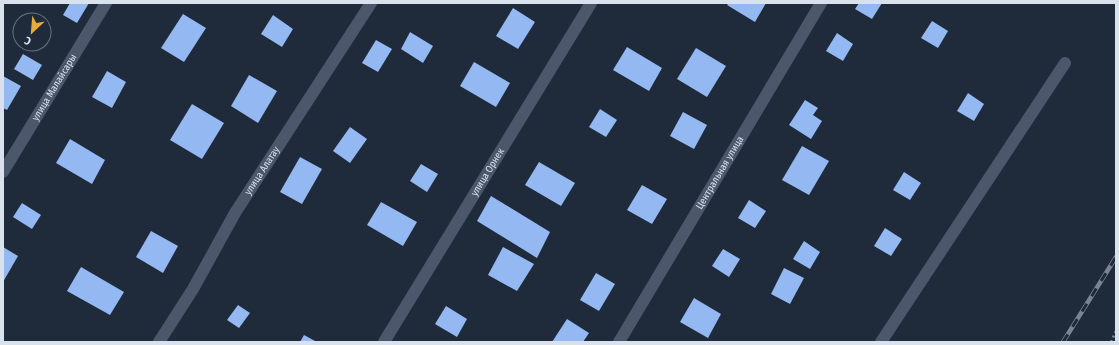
<svg xmlns="http://www.w3.org/2000/svg" width="1119" height="345" font-family="'Fira Sans Condensed',sans-serif">
	<style>
		.building { fill: #94b8f1 }
		.lines { fill: none; stroke-linecap: round; stroke-linejoin: round }
		.path { stroke: #838d9b; stroke-width: 2.5; stroke-dasharray: 2 3; stroke-linecap: butt }
		.minor { stroke: #4b576a; stroke-width: 12 }
		.rail-casing { stroke: #7a8392; stroke-width: 4.5 }
		.rail { stroke: #1f2a3b; stroke-width: 3; stroke-dasharray: 9; stroke-linecap: butt }
		.labels { text-anchor: middle; dominant-baseline: central; stroke-width: 4; stroke-linejoin: round; paint-order: stroke }
		.street-label { font-size: 10px; fill: #d9e1ed; stroke: #1f2a3b }
	</style>
	<rect width="100%" height="100%" fill="#1f2a3b"/>
	<g class="building">
		<path d="M70,3H89L77,23L63,15Z"/>
		<path d="M729,3H766L755,22L727,5Z"/>
		<path d="M859,3H882L872,19L855,9Z"/>
		<path d="M513,8L535,22L518,49L496,36Z"/>
		<path d="M183,14L206,28L184,62L161,48Z"/>
		<path d="M273,15L293,29L282,47L261,34Z"/>
		<path d="M932,21L948,31L938,48L921,38Z"/>
		<path d="M410,32L433,46L423,63L401,49Z"/>
		<path d="M837,33L853,44L843,61L826,51Z"/>
		<path d="M376,40L392,49L378,72L362,63Z"/>
		<path d="M627,47L662,68L649,91L613,70Z"/>
		<path d="M696,48L726,66L707,97L677,79Z"/>
		<path d="M23,54L42,65L33,80L14,69Z"/>
		<path d="M474,62L510,83L496,107L460,86Z"/>
		<path d="M107,71L126,82L112,108L92,97Z"/>
		<path d="M249,75L277,91L258,123L231,106Z"/>
		<path d="M3,76L21,86L7,110L3,108Z"/>
		<path d="M968,93L984,104L974,121L957,111Z"/>
		<path d="M805,100L818,108L813,115L822,121L811,139L789,125Z"/>
		<path d="M192,104L224,123L202,159L170,140Z"/>
		<path d="M600,109L617,120L606,137L589,127Z"/>
		<path d="M683,112L707,125L694,149L670,136Z"/>
		<path d="M350,127L367,139L350,163L333,151Z"/>
		<path d="M70,139L105,160L92,184L56,163Z"/>
		<path d="M802,146L829,161L809,195L782,180Z"/>
		<path d="M300,157L322,169L302,204L280,192Z"/>
		<path d="M539,162L575,183L561,206L525,185Z"/>
		<path d="M421,164L438,174L427,192L410,181Z"/>
		<path d="M904,172L921,183L910,200L893,190Z"/>
		<path d="M642,185L667,199L652,224L627,210Z"/>
		<path d="M491,196L550,232L537,258L477,221Z"/>
		<path d="M749,200L766,211L755,228L738,218Z"/>
		<path d="M381,202L417,222L403,246L367,225Z"/>
		<path d="M22,203L41,215L32,229L13,217Z"/>
		<path d="M885,228L902,239L891,256L874,246Z"/>
		<path d="M151,231L178,246L163,273L136,257Z"/>
		<path d="M804,241L820,252L810,269L793,259Z"/>
		<path d="M3,247L18,256L3,282Z"/>
		<path d="M503,247L534,264L517,291L488,275Z"/>
		<path d="M723,249L740,259L729,277L712,266Z"/>
		<path d="M81,267L124,292L110,315L67,291Z"/>
		<path d="M784,268L804,278L790,304L771,294Z"/>
		<path d="M596,273L615,284L599,311L580,300Z"/>
		<path d="M694,298L721,314L708,338L680,322Z"/>
		<path d="M238,305L250,313L239,328L227,320Z"/>
		<path d="M446,306L467,319L457,337L435,324Z"/>
		<path d="M567,319L589,333L583,342H552Z"/>
		<path d="M304,335L317,342H300Z"/>
	</g>
	<g class="lines">
		<path class="path" d="M1111,342L1116,331"/>
		<g class="minor">
			<path id="s1" d="M3,172L106,3"/>
			<path id="s2" d="M159,342L193,289L235,213L371,3"/>
			<path id="s3" d="M384,342L591,3"/>
			<path id="s4" d="M619,342L821,3"/>
			<path d="M881,342L1065,63"/>
		</g>
		<defs>
			<path id="rail" d="M1063,342L1116,257"/>
		</defs>
		<use href="#rail" class="rail-casing"/>
		<use href="#rail" class="rail"/>
	</g>
	<g class="labels">
		<g class="street-label">
			<text stroke="none"><textPath href="#s1" startOffset="99">улица Малайсары</textPath></text>
			<text stroke="none"><textPath href="#s2" startOffset="200">улица Алатау</textPath></text>
			<text stroke="none"><textPath href="#s3" startOffset="199">улица Орнек</textPath></text>
			<text stroke="none"><textPath href="#s4" startOffset="197">Центральная улица</textPath></text>
		</g>
	</g>
	<rect width="1119" height="345" fill="none" stroke="#d9e1ed" stroke-width="8"/>
	<g transform="translate(32 32) rotate(206)"><circle r="19" fill="#1f2a3b" stroke="#697382"/>
	<path d="M0-3L7 15L0 10L-7 15Z" fill="#e8ab37"/>
	<text y="-6" font-size="11" font-weight="bold" text-anchor="middle" fill="#d9e1ed">С</text>
	</g>
</svg>
